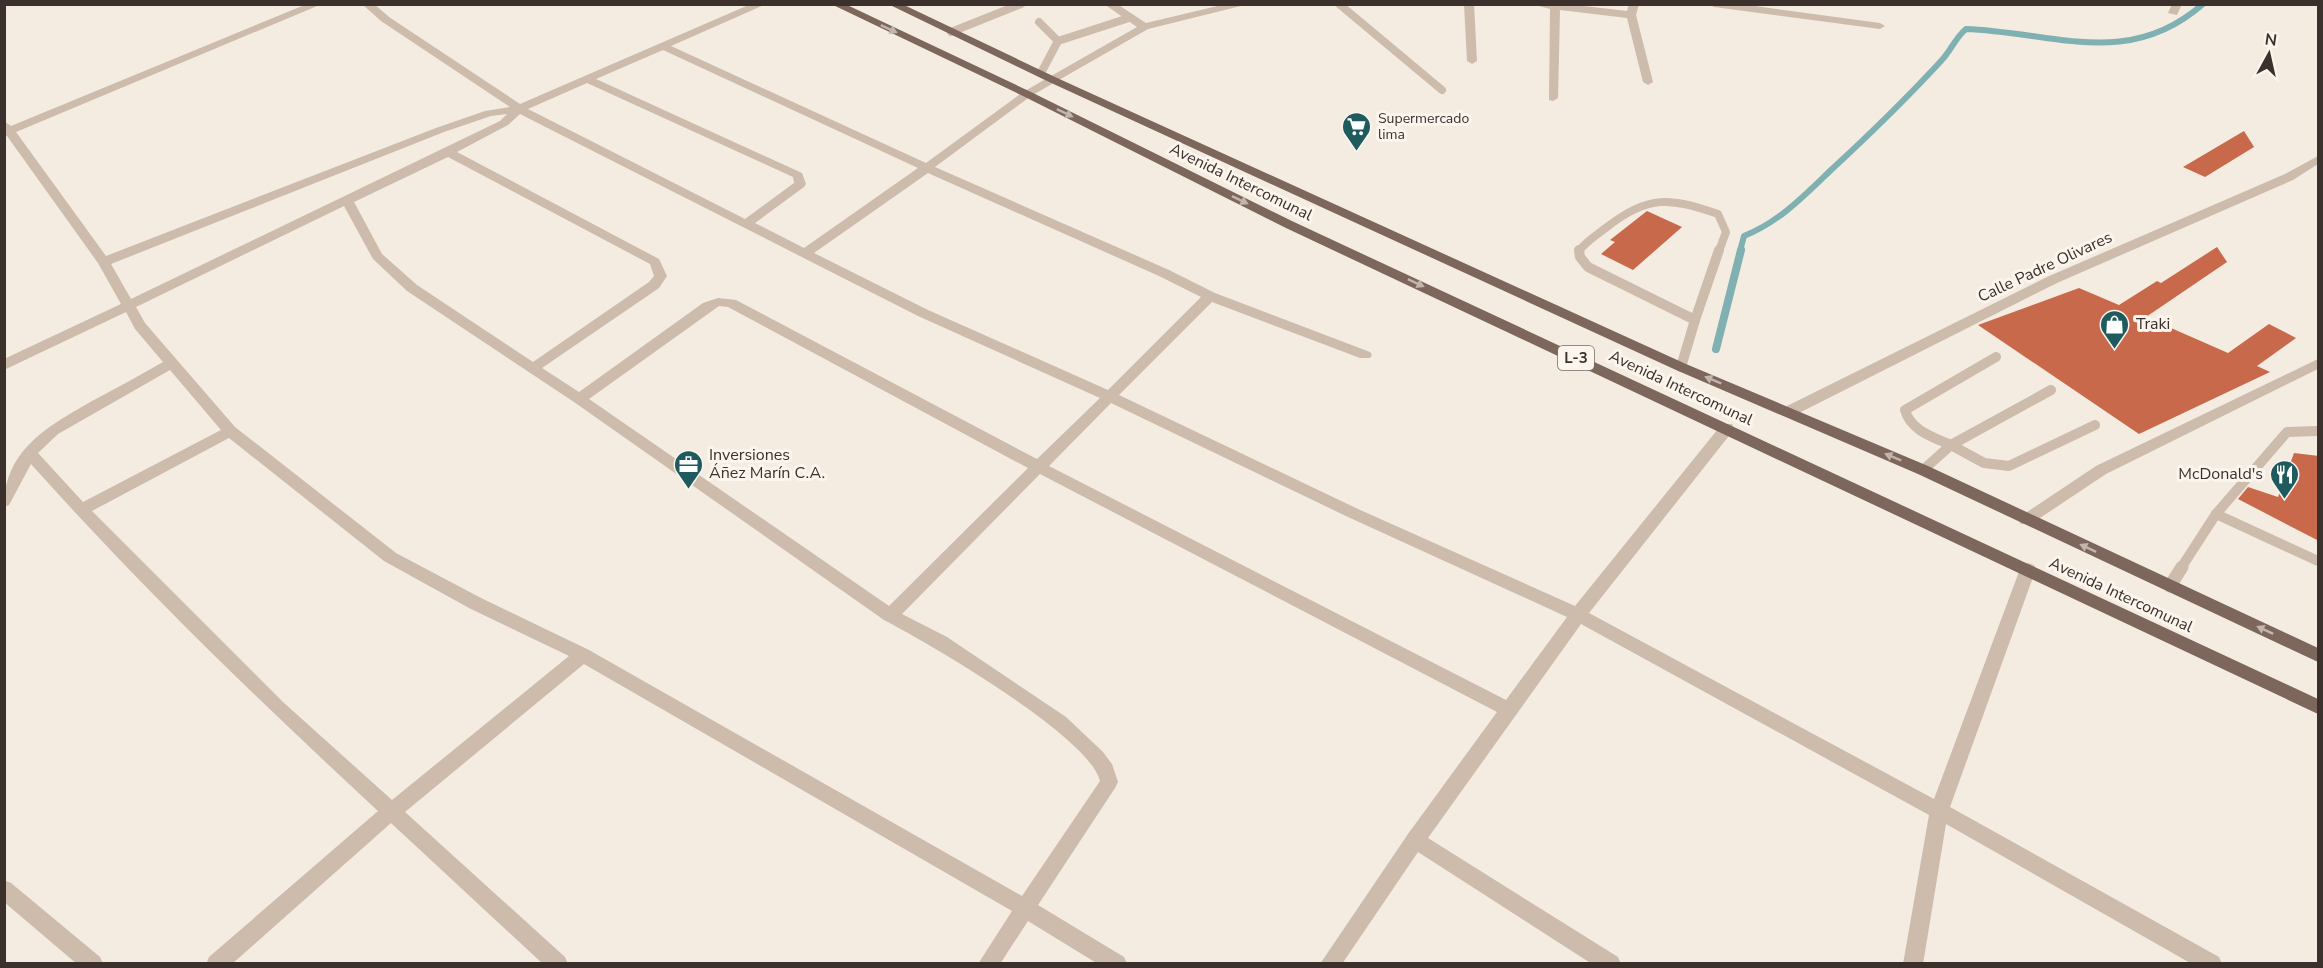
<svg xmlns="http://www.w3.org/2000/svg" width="2323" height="968" font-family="'Nunito Sans',sans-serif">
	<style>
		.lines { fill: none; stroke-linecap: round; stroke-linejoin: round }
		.stream-far1 { stroke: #7fb0b2; stroke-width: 6 }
		.stream { stroke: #7fb0b2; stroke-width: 8 }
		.building { fill: #c8694b }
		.lane-far2 { stroke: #cdbbac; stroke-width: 8 }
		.lane-far1 { stroke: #cdbbac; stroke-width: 10 }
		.lane { stroke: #cdbbac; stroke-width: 13 }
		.street { fill: #cdbbac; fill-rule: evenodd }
		.primary { fill: #7d675c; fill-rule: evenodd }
		.oneway { fill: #c2b5ac }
		.labels { text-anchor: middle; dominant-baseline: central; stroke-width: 6; stroke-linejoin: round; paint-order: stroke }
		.far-poi-label { font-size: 14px; fill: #3b302b; stroke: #fbf5ee; text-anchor: start }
		.shield { fill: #fbf5ee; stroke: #756b66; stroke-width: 1.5 }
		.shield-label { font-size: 15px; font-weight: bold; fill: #3b302b }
		.street-label { font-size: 16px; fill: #3b302b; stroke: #fbf5ee }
		.poi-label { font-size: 16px; fill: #3b302b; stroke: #fbf5ee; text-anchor: start }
	</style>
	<rect width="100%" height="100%" fill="#f4ebe1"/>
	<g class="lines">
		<path class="stream-far1" d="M1740,251L1744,236C1779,222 1804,196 1831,170C1869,135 1906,99 1941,61C1951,51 1955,38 1966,29C2053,32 2128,70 2203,4"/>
		<path class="stream" d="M1716,349L1741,250"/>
	</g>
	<g class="building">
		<path d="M2244,131L2254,147L2205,177L2183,167Z"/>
		<path d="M1647,211L1682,227L1633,270L1601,254L1615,242L1610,240Z"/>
		<path d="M2217,247L2227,262L2146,317L2228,353L2269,324L2296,338L2257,366L2270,372L2139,434L1978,325L2079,288L2119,305L2157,281L2161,283Z"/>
		<path d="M2294,453L2319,456V541L2238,499L2248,487L2278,497Z"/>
	</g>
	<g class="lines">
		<g class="lane-far2">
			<path d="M1339,4L1442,90"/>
			<path d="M1039,22L1058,41L1041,73"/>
			<path d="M951,32L1021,4"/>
			<path d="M1058,41L1129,18"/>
			<path d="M1579,251C1585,242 1598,234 1607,227C1649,194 1671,198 1718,214L1726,232L1719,251"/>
		</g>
		<g class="lane-far1">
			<path d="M1579,250L1580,257L1588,267L1695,320"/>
			<path d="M1695,320L1719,250"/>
			<path d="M1996,357L1905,410C1911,431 1933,437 1951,445L2051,390"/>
			<path d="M1681,367L1695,320"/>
			<path d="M1923,470L1951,445L1984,463L2009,466L2095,425"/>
			<path d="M2216,514L2318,561"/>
			<path d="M2181,568L2216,514L2287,432L2318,431"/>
		</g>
		<path class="lane" d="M2170,586L2182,567"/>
		<g class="street">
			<path d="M307,4H322L16,132L106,256L436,128L485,111L510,107L381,21L362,4H374L389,17L520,104L751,4H766L671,46L926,163L1023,92L1137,27L1104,4H1117L1146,23L1226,4H1249L1148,29L1031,96L935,167L1169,270L1215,293L1370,352L1372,355L1370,358H1360L1212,302L1119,395L1358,509L1575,606L1722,424H1732L1734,428L1732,432L1589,613L1934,799L2020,569L2022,565L2028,563L2034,565L2036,569L1950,807L2219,957L2222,964H2192L1946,824L1923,964H1903L1929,815L1581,624L1428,838L1618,957L1621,964H1592L1418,852L1342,964H1320L1408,834L1497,712L1040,474L902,614L947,637L1066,717L1103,752L1112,764L1118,782L1115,788L1038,905L1124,957L1127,964H1098L1028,921L1000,964H978L1012,911L584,664L405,812L565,957L568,964H543L391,823L232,964H206L209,957L378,811C258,700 140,586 31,464L9,505L4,507C4,449 50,425 94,400C117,388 140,375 163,362L135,329L126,312L4,370V359L121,304L98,263L7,136H4V121L11,126ZM663,50L918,168L804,248L755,223L804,187L806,184L802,173L596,79ZM587,83L793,177L794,183L745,219L528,109ZM507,114L500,121L131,299L111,264L444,132L491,116ZM520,114L918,316L1100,398L1037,459L736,300L718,298L703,303L579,392L542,368L659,288L667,276L659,259L457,152L508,125ZM448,157L650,264L654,276L649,282L533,362L417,285L382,254L354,202ZM928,173L1159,276L1201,297L1108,390L928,310L814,253ZM344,206L373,259L407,291L574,402L884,620C928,643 1089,736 1100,781L1022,896L589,650L481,598L396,553L235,427L145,323L136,307ZM719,306L728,307L1028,468L889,606L589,399ZM170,370L221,430L83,502L38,453L58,434ZM1111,403L1348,517L1567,617L1506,700L1049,466ZM229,438L384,561L469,608L569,656L392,800L283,702L92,511Z"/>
			<path d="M1464,4H1474L1477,61L1472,64L1467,61Z"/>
			<path d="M1532,4H1567L1627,11L1629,4H1639L1636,15L1653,82L1648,85L1643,82L1627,18L1560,10L1558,98L1553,101L1549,100L1550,9Z"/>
			<path d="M1709,4H1740L1880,23L1885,26L1880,29L1714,7Z"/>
			<path d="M2172,4H2182L2177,15L2168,13Z"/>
			<path d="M2318,156V164L2293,180L2057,283L1793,416L1788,417L1781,412L1783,408L2047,277L2285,174Z"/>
			<path d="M2318,359V369L2106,474L2031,524H2021L2018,520L2021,516L2096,466Z"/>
			<path d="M4,880L11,883L100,957L103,964H77L4,902Z"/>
		</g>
		<g class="primary">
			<path d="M831,4H845L1031,92L1294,222L2318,699V714L1286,228L1023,96Z"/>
			<path d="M888,4H902L1055,77L1686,364L1928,466L2318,648V662L1918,474L1676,370L1047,81Z"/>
		</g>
	</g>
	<defs><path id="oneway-solid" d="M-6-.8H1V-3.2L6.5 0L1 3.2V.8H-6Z" transform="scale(1.5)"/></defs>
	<g class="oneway">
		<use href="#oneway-solid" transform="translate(889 29) rotate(25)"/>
		<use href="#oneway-solid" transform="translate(1065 113) rotate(26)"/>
		<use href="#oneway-solid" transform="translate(1240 200) rotate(26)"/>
		<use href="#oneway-solid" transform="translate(1416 283) rotate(25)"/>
		<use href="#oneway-solid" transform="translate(1713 380) rotate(-157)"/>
		<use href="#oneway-solid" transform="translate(1893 457) rotate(-157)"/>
		<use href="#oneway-solid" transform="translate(2088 548) rotate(-155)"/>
		<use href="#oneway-solid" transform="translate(2265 630) rotate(-155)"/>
	</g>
	<defs>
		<symbol id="supermarket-pin" viewBox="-11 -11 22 30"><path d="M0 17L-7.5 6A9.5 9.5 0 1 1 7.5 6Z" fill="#1f5a5e" stroke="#fbf5ee"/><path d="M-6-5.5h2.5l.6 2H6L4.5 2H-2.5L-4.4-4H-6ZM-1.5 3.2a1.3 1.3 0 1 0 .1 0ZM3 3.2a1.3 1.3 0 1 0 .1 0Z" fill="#fff"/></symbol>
		<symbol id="shop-pin" viewBox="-11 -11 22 30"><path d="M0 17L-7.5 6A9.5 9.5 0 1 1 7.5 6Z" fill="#1f5a5e" stroke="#fbf5ee"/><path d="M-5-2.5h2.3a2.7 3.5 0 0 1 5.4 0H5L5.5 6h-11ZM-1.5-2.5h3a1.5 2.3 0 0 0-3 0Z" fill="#fff"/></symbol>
		<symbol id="office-pin" viewBox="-11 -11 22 30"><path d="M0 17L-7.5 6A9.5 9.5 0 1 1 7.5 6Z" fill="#1f5a5e" stroke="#fbf5ee"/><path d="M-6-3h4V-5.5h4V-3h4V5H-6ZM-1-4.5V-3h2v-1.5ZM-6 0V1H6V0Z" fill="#fff"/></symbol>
		<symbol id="restaurant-pin" viewBox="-11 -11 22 30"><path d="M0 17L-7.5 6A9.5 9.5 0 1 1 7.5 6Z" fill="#1f5a5e" stroke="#fbf5ee"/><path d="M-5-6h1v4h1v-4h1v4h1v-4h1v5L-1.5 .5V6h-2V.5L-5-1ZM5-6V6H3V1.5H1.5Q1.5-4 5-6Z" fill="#fff"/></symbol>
	</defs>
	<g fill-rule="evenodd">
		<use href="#supermarket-pin" x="1340" y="110" width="33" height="45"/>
		<use href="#shop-pin" x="2098" y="308" width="33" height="45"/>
		<use href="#office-pin" x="672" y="448" width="33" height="45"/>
		<use href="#restaurant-pin" x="2268" y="458" width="33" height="45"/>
	</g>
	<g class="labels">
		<g class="far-poi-label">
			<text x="1378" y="118">Supermercado<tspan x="1378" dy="16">lima</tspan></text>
		</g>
		<rect class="shield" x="1558" y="346" width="36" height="24" rx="4.5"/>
		<g class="shield-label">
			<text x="1576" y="358">L-3</text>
		</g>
		<g class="street-label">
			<text transform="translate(1241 182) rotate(26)">Avenida Intercomunal</text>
			<text transform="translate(2045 267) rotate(-25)">Calle Padre Olivares</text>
			<text transform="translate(1681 388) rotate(25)">Avenida Intercomunal</text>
			<text transform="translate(2121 595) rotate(25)">Avenida Intercomunal</text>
		</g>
		<g class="poi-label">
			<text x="2136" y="324">Traki</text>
			<text x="709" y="455">Inversiones<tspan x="709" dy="18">Áñez Marín C.A.</tspan></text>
			<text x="2263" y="474" text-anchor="end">McDonald's</text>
		</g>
	</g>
	<rect width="2323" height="968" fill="none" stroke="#3b302b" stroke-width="12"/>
	<g transform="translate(2269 54) rotate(8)" stroke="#fbf5ee" stroke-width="4.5" paint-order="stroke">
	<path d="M0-4.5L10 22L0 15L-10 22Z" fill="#3b302b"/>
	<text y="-9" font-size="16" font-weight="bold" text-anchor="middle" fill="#3b302b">N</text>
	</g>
</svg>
